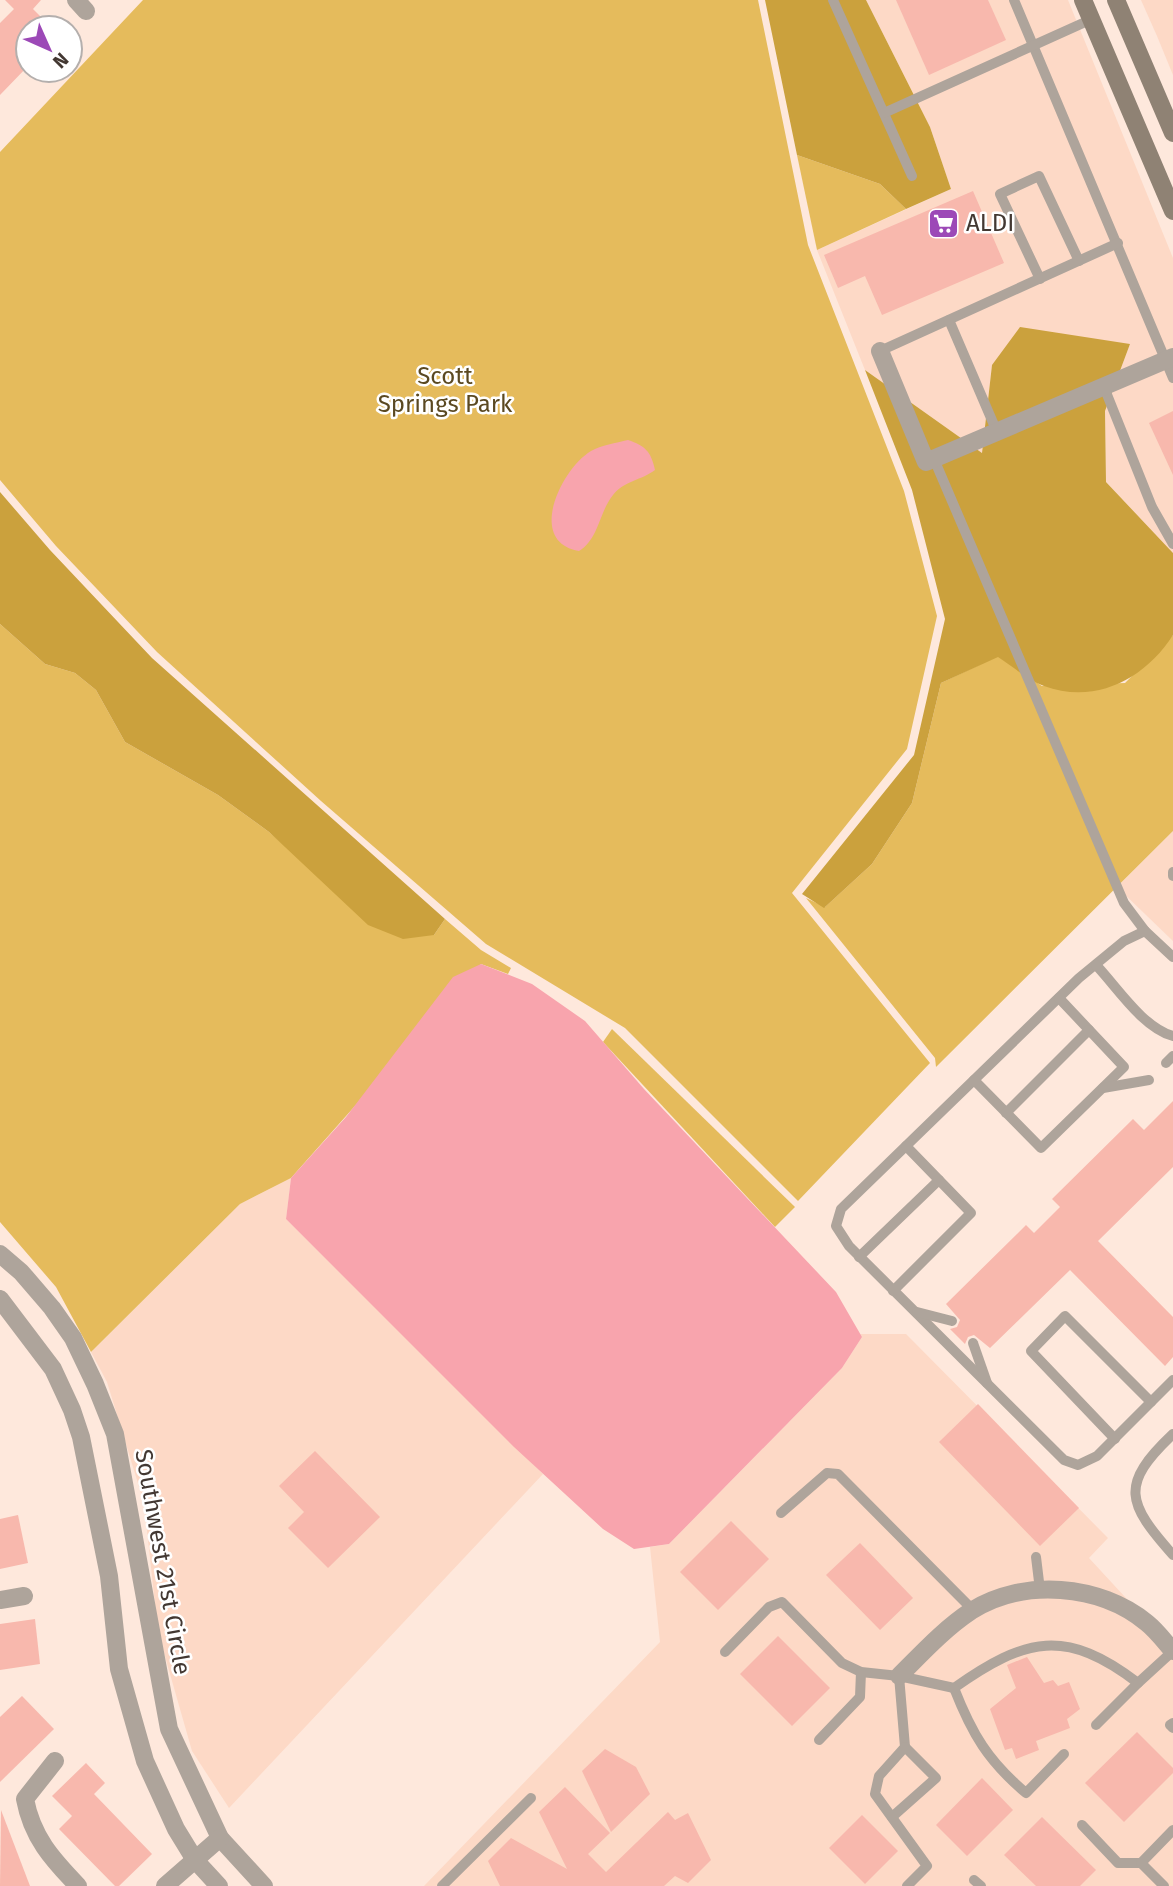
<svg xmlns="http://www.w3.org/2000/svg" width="1173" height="1886" font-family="'Fira Sans',sans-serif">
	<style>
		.built { fill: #fdd9c6 }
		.green { fill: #e5bb5c }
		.forest { fill: #cba13d }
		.water { fill: #f8a4ad }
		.building { fill: #f8b8ad }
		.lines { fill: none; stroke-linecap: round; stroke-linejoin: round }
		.lane { stroke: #aea49b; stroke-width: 10 }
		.street { stroke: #aea49b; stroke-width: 18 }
		.secondary { stroke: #8f8274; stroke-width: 18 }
		.labels { text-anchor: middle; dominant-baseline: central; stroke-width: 5; stroke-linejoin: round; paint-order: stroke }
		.poi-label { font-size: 24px; fill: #433832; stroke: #fff; text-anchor: start }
		.park-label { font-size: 24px; fill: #5b4921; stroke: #fff }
		.street-label { font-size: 24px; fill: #433832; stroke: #fff }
	</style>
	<rect width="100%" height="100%" fill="#fee8dc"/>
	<g class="built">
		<path d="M866,0H1068L1173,258V553L1106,482L1105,411L1130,344L992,365L982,453L865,370L817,250L951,189L930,127Z"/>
		<path d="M1141,0H1173V75L1157,36Z"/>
		<path d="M1173,831V941L1117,887Z"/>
		<path d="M291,1178L286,1219L543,1474L229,1808L192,1751L158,1632L144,1503L107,1382L91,1352L240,1204Z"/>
		<path d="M860,1334H906L1108,1538L1089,1558L1173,1649V1886H424L660,1642L650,1547L669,1544L842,1368L862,1337Z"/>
	</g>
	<g class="green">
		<path d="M143,0H758L808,245L904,491L937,616L907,749L792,893L930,1063L798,1201L625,1028L486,944L321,801L157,652L56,546L0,480V152Z"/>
		<path d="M797,155L880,184L906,209L817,250Z"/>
		<path d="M0,624L45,664L75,673L96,690L125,742L218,795L269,832L306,864L434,935L445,919L481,950L511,968L508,974L481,964L291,1178L240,1204L91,1352L56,1287L0,1222Z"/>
		<path d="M1173,635V831L936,1067L935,1058L806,898L825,907L872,864L912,803L941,683L998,656L1042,686L1125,683Z"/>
		<path d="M612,1029L795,1207L775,1227L603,1042Z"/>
	</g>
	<g class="forest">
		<path d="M765,0H866L930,127L951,189L906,209L880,184L797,155Z"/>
		<path d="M1020,327L1130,344L1105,411L1106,482L1173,553V635C1145,679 1095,705 1044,686C1028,680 1012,666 998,657L941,683L912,803L872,864L824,908L802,894L914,755L945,619L912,490L865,370L982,453L992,365Z"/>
		<path d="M0,492L50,550L152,658L445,919L434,935L403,939L368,925L269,832L218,795L125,742L96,690L75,673L45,664L0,624Z"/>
	</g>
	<g class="water">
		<path d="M628,440C645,446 651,451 655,470C642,480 624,481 613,495C599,512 599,539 579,551C526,542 561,469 591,451C601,445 616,443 628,440Z"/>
		<path d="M481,964L532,984L585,1021L644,1089L836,1292L862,1337L842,1368L669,1544L634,1549L603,1529L514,1447L286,1219L291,1178L346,1117L453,977Z"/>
	</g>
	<g class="building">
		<path d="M5,0H41L33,9L52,28H28V66L0,95V23L14,9Z"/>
		<path d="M896,0H988L1006,40L929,75Z"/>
		<path d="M973,191L1004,263L882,315L865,276L838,288L824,255Z"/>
		<path d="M1173,411V475L1149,423Z"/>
		<path d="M1173,1101V1167L1098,1241L1173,1317V1357L1165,1366L1070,1270L990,1348L974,1335L968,1337L965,1344L950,1329L957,1327L960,1320L946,1304L1026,1225L1034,1233L1060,1207L1052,1199L1133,1119L1144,1130Z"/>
		<path d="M978,1404L1079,1508L1040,1546L939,1442Z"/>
		<path d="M315,1451L380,1517L328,1568L288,1528L304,1512L279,1486Z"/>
		<path d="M18,1515L28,1563L0,1569V1519Z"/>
		<path d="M731,1521L769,1559L718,1610L680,1572Z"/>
		<path d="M860,1543L913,1598L880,1630L826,1575Z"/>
		<path d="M35,1619L40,1664L0,1670V1624Z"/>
		<path d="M778,1636L830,1688L792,1726L740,1674Z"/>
		<path d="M1027,1657L1044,1683L1053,1680L1058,1686L1069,1682L1080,1709L1067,1719L1070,1728L1036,1741L1039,1750L1016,1759L1012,1748L1005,1750L990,1709L1016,1688L1007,1665Z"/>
		<path d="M22,1696L54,1729L0,1782V1717Z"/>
		<path d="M1137,1732L1173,1768V1773L1124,1822L1085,1783Z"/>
		<path d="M605,1749L636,1767L650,1794L611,1832L582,1771Z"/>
		<path d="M86,1763L105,1783L94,1794L152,1854L119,1886H115L59,1829L72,1816L52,1796Z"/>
		<path d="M982,1778L1013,1810L967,1856L936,1825Z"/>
		<path d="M565,1787L610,1833L588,1854L606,1872L668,1812L675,1820L688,1813L711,1860L688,1883L675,1876L664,1886H500L488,1861L511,1838L567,1869L539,1812Z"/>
		<path d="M1,1810L30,1886H0Z"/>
		<path d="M862,1815L898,1851L865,1884L829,1848Z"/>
		<path d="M1042,1817L1096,1870L1080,1886H1036L1004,1855Z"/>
	</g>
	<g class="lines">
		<g class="lane">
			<path d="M833,0L912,176"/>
			<path d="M1014,0L1173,378"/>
			<path d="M884,113L1092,19"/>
			<path d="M1040,279L1000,194L1039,176L1079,261"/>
			<path d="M949,320L997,432"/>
			<path d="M880,351L1118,243"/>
			<path d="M1104,387L1152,507L1173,544"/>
			<path d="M934,459L1124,903L1145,931"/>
			<path d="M1173,872V876"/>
			<path d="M1173,957L1145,931L1124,941L1079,978L841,1209L836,1226L849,1246L1064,1460L1078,1465L1097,1456L1173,1380"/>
			<path d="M1096,965C1117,987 1143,1028 1173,1036"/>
			<path d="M1166,1063L1173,1056"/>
			<path d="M974,1080L1041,1148L1124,1067L1059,998"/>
			<path d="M1103,1088L1149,1080"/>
			<path d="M1006,1113L1089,1030"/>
			<path d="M859,1257L939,1180"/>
			<path d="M893,1291L971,1213L906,1146"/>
			<path d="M917,1312L952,1321"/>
			<path d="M973,1343L987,1383"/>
			<path d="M1173,1434C1119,1485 1127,1503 1173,1555"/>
			<path d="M1115,1439L1031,1351L1065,1316L1151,1402"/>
			<path d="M781,1513L827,1473L838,1474L973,1610"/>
			<path d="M1036,1557L1040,1590"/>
			<path d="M725,1652L769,1607L782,1602L842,1663L861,1672L899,1676L954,1688C1026,1637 1066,1628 1138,1683L1173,1651"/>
			<path d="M899,1676L905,1747L879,1776L875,1794L927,1866L907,1886"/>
			<path d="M954,1688C972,1734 988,1761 1026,1793L1064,1754"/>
			<path d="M1173,1723L1170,1725L1173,1728"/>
			<path d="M1096,1725L1138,1683"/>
			<path d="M819,1740L860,1697L861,1672"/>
			<path d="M892,1817L936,1778L905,1747"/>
			<path d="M1082,1825L1118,1863H1141"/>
			<path d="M974,1880L981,1886"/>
			<path d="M442,1886L531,1798"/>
			<path d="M1164,1886L1141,1863L1173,1830"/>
		</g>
		<g class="street">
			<path d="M76,0L86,11"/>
			<path d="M880,351L926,462L1173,357"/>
			<path d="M0,1254L21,1272L52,1308L73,1338L95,1384L115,1434L169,1729L220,1838L264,1886"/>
			<path d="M0,1299L53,1369L72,1410L81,1437L109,1576L119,1669L145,1761L176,1829L195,1860L219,1886"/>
			<path d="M0,1600L24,1596"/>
			<path d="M899,1676C922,1653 944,1629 971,1611C1023,1578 1100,1584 1147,1623C1157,1631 1165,1642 1173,1651"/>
			<path d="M55,1761L25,1799C32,1837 52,1859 78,1886"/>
			<path d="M165,1886L220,1838"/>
		</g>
		<g class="secondary">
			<path d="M1083,0L1173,211"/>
			<path d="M1116,0L1173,133"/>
		</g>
	</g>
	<defs>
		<symbol id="supermarket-square" viewBox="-11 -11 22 22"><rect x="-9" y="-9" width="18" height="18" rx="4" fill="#9c49b7" stroke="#fff"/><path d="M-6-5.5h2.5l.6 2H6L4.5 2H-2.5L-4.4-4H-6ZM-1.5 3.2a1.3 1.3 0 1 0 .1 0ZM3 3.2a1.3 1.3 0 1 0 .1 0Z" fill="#fff"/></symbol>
	</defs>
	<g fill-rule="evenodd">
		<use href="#supermarket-square" x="926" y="206" width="35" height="35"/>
	</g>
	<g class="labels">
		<g class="poi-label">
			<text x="966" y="223">ALDI</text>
		</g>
		<g class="park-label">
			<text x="445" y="376">Scott<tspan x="445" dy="28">Springs Park</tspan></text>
		</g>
		<g class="street-label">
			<text transform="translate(163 1562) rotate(80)">Southwest 21st Circle</text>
		</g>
	</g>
	<g transform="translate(49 49) rotate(135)"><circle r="33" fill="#ffffff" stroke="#b4afad" stroke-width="2"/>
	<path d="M0-5L12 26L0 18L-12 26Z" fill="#9c49b7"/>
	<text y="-10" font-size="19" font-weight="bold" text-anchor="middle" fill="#433832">N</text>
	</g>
</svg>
